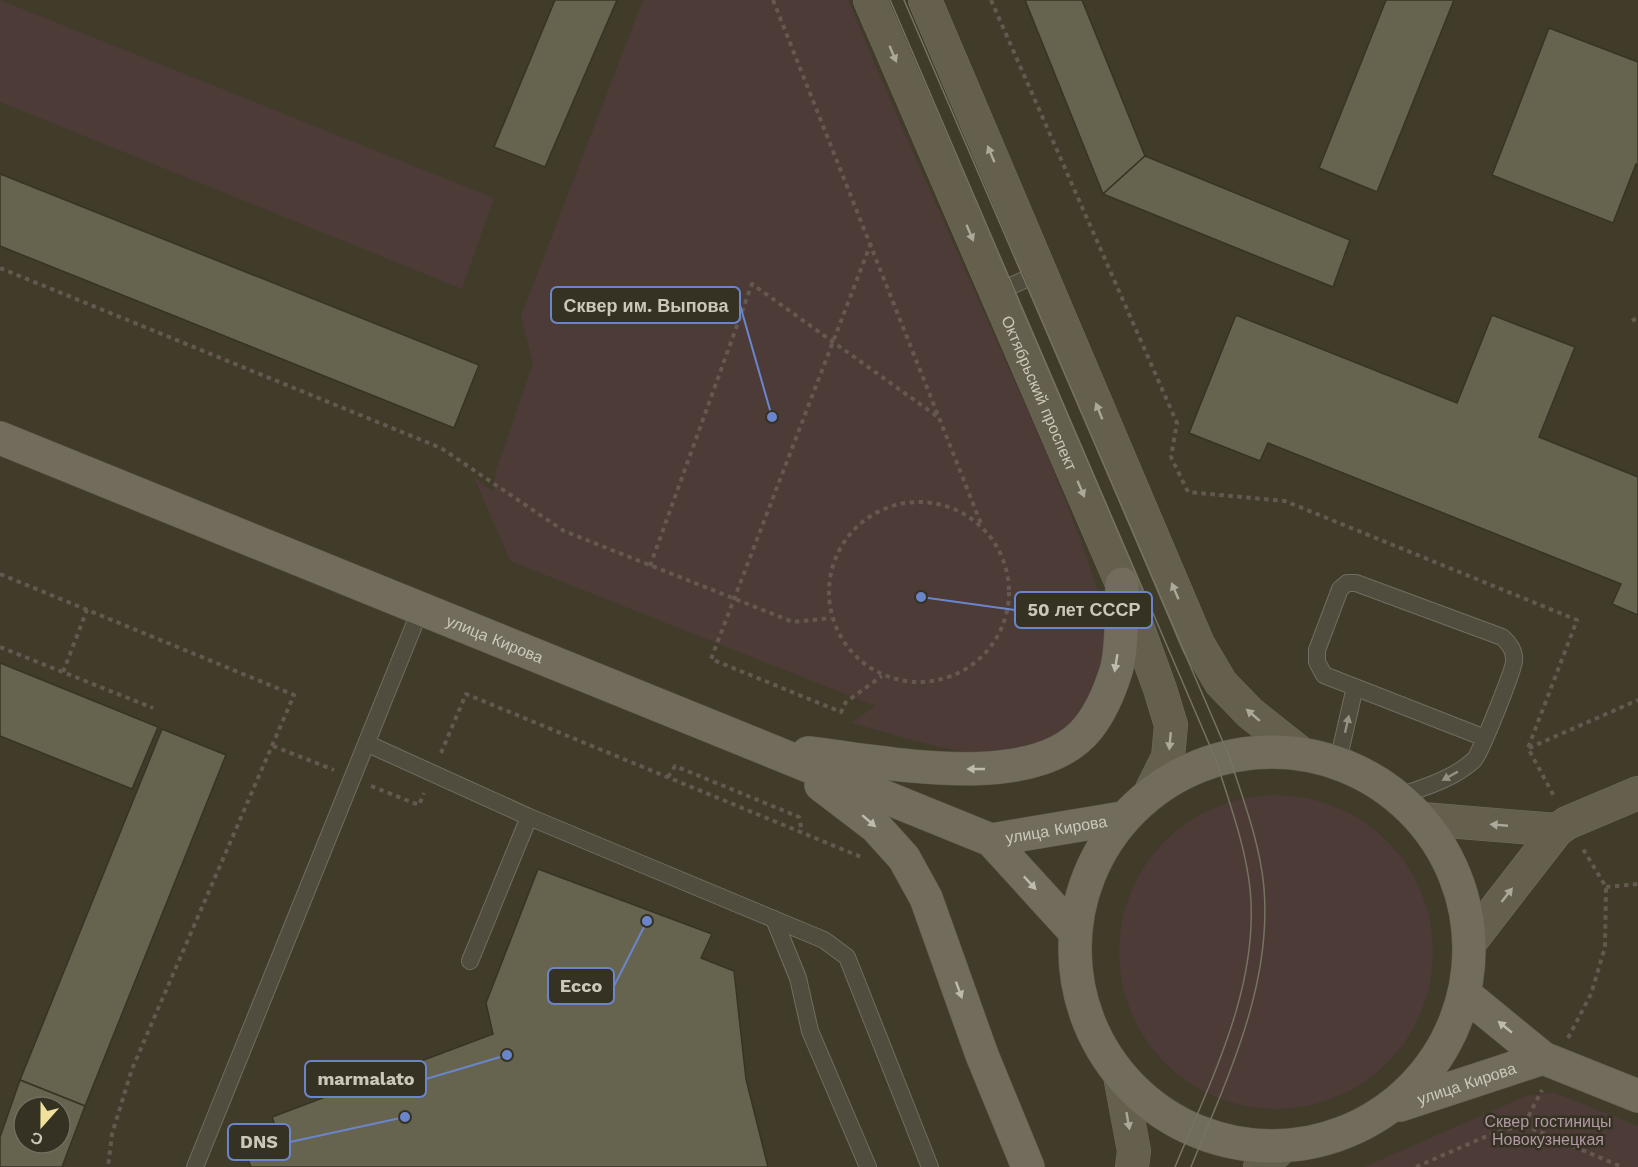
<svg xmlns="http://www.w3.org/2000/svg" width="1638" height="1167" font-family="'Work Sans',sans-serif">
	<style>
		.green { fill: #4c3b37 }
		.building { fill: #66634f; stroke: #383425; stroke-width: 1.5; fill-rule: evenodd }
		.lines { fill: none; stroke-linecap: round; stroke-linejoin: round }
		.lane-casing { stroke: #716d5f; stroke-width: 18 }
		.secondary-casing { stroke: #716d5f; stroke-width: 34 }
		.primary-casing { stroke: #5d594b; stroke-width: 34 }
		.path { stroke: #655851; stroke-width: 4; stroke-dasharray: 4.5 4.5; stroke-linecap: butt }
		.lane { stroke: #514d3e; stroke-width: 16 }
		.secondary { stroke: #64604d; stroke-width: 33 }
		.primary { stroke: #716c5c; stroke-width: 33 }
		.tram { stroke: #777361; stroke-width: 1.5 }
		.oneway { fill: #aca99a }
		.oneway2 { fill: #bebaad }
		.oneway3 { fill: #949183 }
		.labels { text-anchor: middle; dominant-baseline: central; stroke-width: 5; stroke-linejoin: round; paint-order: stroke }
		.street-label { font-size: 16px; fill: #cbc8bb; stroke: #363223 }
		.park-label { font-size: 16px; fill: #b298a6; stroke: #363223 }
		.leader { fill: none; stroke: #6b85cb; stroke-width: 2 }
		.callout-dot { fill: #6b85cb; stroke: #363223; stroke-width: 2 }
		.callout { fill: #363223; stroke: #6b85cb; stroke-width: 2 }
		.callout-label { font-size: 18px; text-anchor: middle; font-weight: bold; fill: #cbc8bb }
	</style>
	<rect width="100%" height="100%" fill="#413c2a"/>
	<g class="green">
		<path d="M0,0L494,198L462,289L0,102Z"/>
		<path d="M643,0H848C894,112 944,222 993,333C1025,405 1058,475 1084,550C1096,586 1111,625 1106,664C1101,697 1066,735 1036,747C984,768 904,736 851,723L875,706L510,561L474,477L493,492L496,471L533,363L521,316Z"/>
		<circle cx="1276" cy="952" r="157"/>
		<path d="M1553,1092L1638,1126V1167H1364L1526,1096Z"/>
	</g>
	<g class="building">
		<path d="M555,0H617L545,167L494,147Z"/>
		<path d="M1025,0H1082L1145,156L1103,194Z"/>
		<path d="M1386,0H1454L1377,192L1319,168Z"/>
		<path d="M1549,28L1638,62V165L1636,164L1613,223L1492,175Z"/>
		<path d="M1145,156L1350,240L1333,287L1103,194Z"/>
		<path d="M0,174L479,365L454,428L0,246Z"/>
		<path d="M1236,315L1457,403L1492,315L1575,347L1539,437L1638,477V615L1612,604L1621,584L1268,443L1260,461L1189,433Z"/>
		<path d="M0,663L158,727L132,789L0,736Z"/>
		<path d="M162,729L226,755L85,1106L20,1080Z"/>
		<path d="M538,869L712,934L701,958L734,971L746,1079L768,1167H251L247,1157L280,1140L272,1117L493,1034L486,1003Z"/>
		<path d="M20,1080L85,1106L62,1167H0V1137ZM24,1107H60V1143H24Z"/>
	</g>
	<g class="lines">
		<defs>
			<g id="lane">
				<path d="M995,293L1042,272"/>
				<path d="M368,744L529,817L824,940L847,957L930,1167"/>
				<path d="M1338,761L1355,687"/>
				<path d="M1399,796C1426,787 1453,779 1474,760C1480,755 1514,669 1514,661C1515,651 1509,643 1502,637L1356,583H1347L1340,589L1317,650V662L1324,675L1485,738"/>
				<path d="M774,919L798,978L810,1031L868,1167"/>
				<path d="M470,961L529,817"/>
				<path d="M195,1167L421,608"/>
			</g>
			<g id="secondary">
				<path id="s1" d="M870,0L1122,584L1160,689L1171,725L1168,757L1151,791"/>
				<path d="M925,0L1198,644L1221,683L1250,713L1298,751"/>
				<path d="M1423,819L1557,830"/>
				<path d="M1471,941L1557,830L1567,823L1638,793"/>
				<path d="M1120,1076L1134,1151L1132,1167"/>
				<path d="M1260,1167L1282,1147"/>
			</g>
			<g id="primary">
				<path id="s2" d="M0,438L991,840L1074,931"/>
				<circle cx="1272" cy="949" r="197"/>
				<path d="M808,753C882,761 1035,795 1088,728C1101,712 1110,690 1116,671C1123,647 1121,609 1122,584"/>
				<path d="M821,785L876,827L904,858L926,898L982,1055L1028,1167"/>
				<path id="s3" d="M991,840L1122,818"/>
				<path d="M1466,995L1543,1058L1638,1096"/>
				<path id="s4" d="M1400,1105L1543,1058"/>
			</g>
		</defs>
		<use href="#lane" class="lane-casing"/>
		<use href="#secondary" class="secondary-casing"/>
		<use href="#primary" class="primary-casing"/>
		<g class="path">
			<path d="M773,0L982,526"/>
			<path d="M991,0L1177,423L1171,457L1188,492L1285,501L1577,620L1528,748L1555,798"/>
			<path d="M871,243L711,659L841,712L846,702L882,676"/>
			<path d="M0,268L441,448L564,531L793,622L831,618"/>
			<path d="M1632,321L1638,317"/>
			<circle cx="919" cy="592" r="90"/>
			<path d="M650,566L752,284L938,417"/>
			<path d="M0,574L294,695L132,1069L112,1134L108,1167"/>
			<path d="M0,647L153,708"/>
			<path d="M63,672L87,610"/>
			<path d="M273,746L334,770"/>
			<path d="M1529,748L1638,700"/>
			<path d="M441,753L466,694L861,857"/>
			<path d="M668,777L675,766L799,817L802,832"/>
			<path d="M371,786L419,805L424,793"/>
			<path d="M1606,887L1638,884"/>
			<path d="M1568,1038L1591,994L1605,947L1606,887L1583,849"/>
			<path d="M1524,1125L1622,1167"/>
			<path d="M1416,1167L1496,1132L1524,1125L1542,1090"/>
		</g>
		<use href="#lane" class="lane"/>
		<use href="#secondary" class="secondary"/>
		<use href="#primary" class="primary"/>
		<g class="tram">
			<path d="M890,0L1216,760C1229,802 1245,844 1250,888C1260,986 1211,1079 1175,1167"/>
			<path d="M904,0L1229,756C1243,799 1260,843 1264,888C1272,987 1227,1078 1191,1167"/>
		</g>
	</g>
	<defs><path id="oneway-solid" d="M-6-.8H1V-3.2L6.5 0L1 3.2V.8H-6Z" transform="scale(1.5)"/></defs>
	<g class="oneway">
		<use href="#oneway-solid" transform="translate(893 54) rotate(67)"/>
		<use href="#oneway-solid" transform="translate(991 154) rotate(-113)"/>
		<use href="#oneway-solid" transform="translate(970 233) rotate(67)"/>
		<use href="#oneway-solid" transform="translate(1099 411) rotate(-112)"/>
		<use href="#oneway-solid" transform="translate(1081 489) rotate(67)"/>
		<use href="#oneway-solid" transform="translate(1175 591) rotate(-113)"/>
		<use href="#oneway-solid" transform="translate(1253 715) rotate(-139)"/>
		<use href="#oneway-solid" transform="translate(1170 741) rotate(95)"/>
		<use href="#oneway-solid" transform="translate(1499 825) rotate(-175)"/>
		<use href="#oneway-solid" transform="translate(1507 895) rotate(-52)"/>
		<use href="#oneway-solid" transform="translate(1128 1121) rotate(80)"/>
	</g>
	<g class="oneway2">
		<use href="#oneway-solid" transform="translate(1116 663) rotate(99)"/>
		<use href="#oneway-solid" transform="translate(976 769) rotate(180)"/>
		<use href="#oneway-solid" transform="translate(869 821) rotate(41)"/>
		<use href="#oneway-solid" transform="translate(1030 883) rotate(47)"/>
		<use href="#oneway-solid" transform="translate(959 990) rotate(70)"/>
		<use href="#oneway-solid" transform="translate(1505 1027) rotate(-141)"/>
	</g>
	<g class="oneway3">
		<use href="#oneway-solid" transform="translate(1347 724) rotate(-77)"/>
		<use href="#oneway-solid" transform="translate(1450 776) rotate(151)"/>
	</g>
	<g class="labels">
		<g class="street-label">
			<text stroke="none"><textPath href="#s1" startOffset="428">Октябрьский проспект</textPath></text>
			<text stroke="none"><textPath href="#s2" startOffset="534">улица Кирова</textPath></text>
			<text stroke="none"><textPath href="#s3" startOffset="66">улица Кирова</textPath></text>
			<text stroke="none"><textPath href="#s4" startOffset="70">улица Кирова</textPath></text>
		</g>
		<g class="park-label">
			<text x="1548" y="1121">Сквер гостиницы<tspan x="1548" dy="18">Новокузнецкая</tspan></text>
		</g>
	</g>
	<path class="leader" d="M772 417L740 305M921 597L1015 610M647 921L614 986M507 1055L426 1079M405 1117L290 1142"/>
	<g class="callout-dot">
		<circle cx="772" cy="417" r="6"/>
		<circle cx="921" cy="597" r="6"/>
		<circle cx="647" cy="921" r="6"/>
		<circle cx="507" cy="1055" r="6"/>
		<circle cx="405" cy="1117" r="6"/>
	</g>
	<g class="callout">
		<rect x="551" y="287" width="189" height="36" rx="6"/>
		<rect x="1015" y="592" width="137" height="36" rx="6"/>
		<rect x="548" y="968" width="66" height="36" rx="6"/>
		<rect x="305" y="1061" width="121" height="36" rx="6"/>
		<rect x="228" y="1124" width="62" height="36" rx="6"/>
	</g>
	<g class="callout-label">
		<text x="646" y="312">Сквер им. Выпова</text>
		<text x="1084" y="616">50 лет СССР</text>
		<text x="581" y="992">Ecco</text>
		<text x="366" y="1085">marmalato</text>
		<text x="259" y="1148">DNS</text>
	</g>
	<g transform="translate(42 1125) rotate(201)"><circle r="28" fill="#363223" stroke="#726e60" stroke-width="1.5"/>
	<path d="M0-4.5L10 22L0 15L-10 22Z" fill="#efe09c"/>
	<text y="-9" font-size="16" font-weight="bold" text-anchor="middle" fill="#cbc8bb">С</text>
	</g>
</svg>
